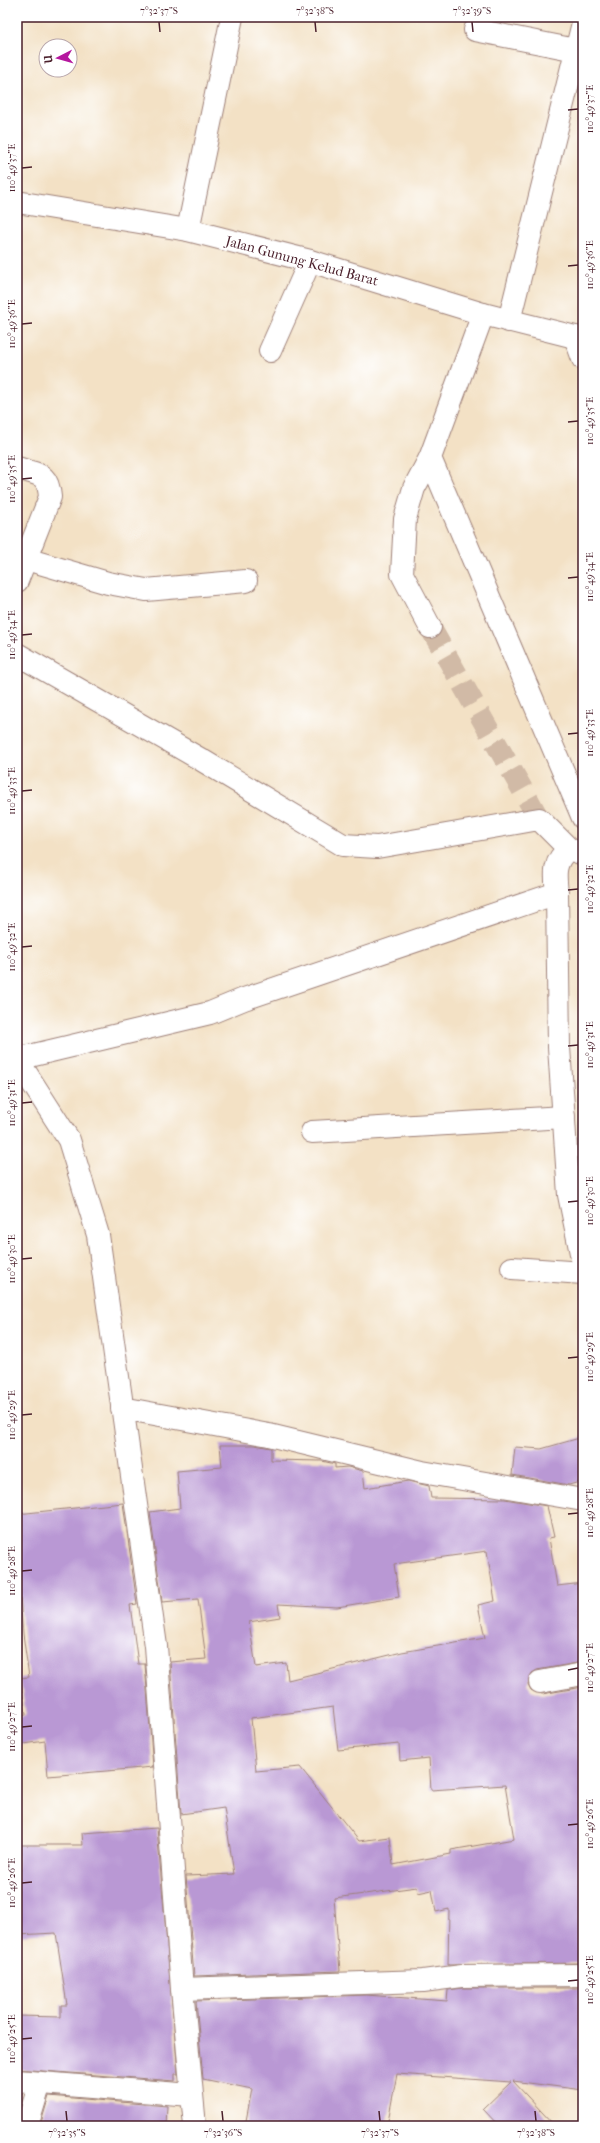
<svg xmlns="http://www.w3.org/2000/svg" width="600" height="2143" font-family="'IM FELL French Canon',serif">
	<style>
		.building { fill: #b998d4; fill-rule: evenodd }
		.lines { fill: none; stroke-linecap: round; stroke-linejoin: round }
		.minor-tunnel { stroke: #d1baa6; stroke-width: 22; stroke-dasharray: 22 11; stroke-linecap: butt }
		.minor-casing { stroke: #9e8078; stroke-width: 24 }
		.minor { stroke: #fff; stroke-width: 22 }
		.ticks { fill: none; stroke: #4a1f2b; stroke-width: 1.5 }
		.labels { text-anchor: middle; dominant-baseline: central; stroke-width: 3; stroke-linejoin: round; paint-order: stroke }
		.street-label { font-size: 14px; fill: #4a1f2b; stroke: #fff }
		.neatline { fill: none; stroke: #4a1f2b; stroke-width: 1.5 }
		.ticks-label { font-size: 10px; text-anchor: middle; fill: #4a1f2b }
	</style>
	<rect width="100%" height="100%" fill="#fff"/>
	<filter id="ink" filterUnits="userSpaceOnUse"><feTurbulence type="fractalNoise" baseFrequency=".025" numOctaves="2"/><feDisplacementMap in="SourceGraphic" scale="8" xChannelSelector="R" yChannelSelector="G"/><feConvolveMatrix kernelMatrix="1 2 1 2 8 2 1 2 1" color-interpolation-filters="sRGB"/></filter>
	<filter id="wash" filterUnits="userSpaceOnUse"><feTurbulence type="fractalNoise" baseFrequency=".012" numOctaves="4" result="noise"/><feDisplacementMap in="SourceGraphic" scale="16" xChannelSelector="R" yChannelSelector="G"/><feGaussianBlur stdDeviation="0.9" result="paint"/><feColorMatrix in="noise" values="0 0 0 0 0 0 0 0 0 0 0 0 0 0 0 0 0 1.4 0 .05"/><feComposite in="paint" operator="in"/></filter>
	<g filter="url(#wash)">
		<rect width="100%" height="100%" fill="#f3e1c5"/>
		<g id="blocks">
			<g class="building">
				<path d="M583,1437V1481L569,1485L512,1475L515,1447L541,1449Z"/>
				<path d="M220,1445H255L271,1448V1460L322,1461L335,1464V1468L348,1467L363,1471L365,1488L408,1481L429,1486L431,1498L505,1499L547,1506L554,1537L549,1538L557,1586L583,1583V1662L537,1670L532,1673L528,1684L531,1690L542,1694L583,1687V1963L448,1965L449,1909L436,1912L432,1890L418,1893L417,1887L334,1898L340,1971L194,1976L186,1876L234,1874L224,1808L181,1814L170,1662L206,1659L198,1599L162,1602L150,1512L180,1508L177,1471L222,1467ZM487,1551L495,1601L478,1605L485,1638L402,1652L288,1680L286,1663L256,1667L249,1622L280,1617L278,1604L337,1607L399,1597L394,1564ZM333,1707L338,1750L399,1744L400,1761L429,1758L431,1790L505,1785L514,1839L451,1850V1854L393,1865L390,1837L359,1841L300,1767L256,1771L251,1718Z"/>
				<path d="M123,1503L137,1604L130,1605L138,1664H145L153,1767L48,1776L45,1741L17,1745V1717L26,1715L20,1678L29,1677L23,1634L17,1556V1514Z"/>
				<path d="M157,1828L178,2074H175V2081L17,2069V2016L61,2017V2005H67L56,1933L17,1935V1845H83L82,1833Z"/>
				<path d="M463,1988H583V2090L513,2081L555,2126H499L483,2109L511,2082L397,2074L387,2126H245L252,2089L203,2079L196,2001L366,1995L447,2001L448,1990Z"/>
				<path d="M49,2096L167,2106L166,2126H40Z"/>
			</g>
		</g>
	</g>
	<g filter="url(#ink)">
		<use href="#blocks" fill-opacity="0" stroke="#9e8078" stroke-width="1"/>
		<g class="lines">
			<path class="minor-tunnel" d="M430,627L539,819"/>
			<defs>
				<g id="minor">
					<path d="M475,30L576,50"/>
					<path d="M17,202L188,230L310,261L483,314L583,339"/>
					<path d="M188,230L232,17"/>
					<path d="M509,321L583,23"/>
					<path d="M575,337L583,359"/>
					<path d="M270,351L310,261"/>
					<path d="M430,458L583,818"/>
					<path d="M17,468C38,475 48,472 50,497L17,581"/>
					<path d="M26,559L108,583L146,590L246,581"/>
					<path d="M430,627L402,574L405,519L414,488L430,458L483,314"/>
					<path d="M17,654L200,759L343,845L377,847L539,819L569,849L583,854"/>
					<path d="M557,893L559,1047L569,1195L583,1263"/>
					<path d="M17,1059L69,1140L98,1235L156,1646L182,1989L195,2126"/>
					<path d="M17,1059L210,1013L244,999L557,893C555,875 553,861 569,849"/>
					<path d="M312,1132L564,1117"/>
					<path d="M512,1268L583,1273"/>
					<path d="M122,1408L269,1435L422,1472L583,1500"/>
					<path d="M540,1682L583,1674"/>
					<path d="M182,1989L423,1981L462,1976L583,1975"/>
					<path d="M17,2081L191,2095"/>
					<path d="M27,2126L40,2083"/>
				</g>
			</defs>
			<use href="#minor" class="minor-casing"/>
			<use href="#minor" class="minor"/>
		</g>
	</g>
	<path class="ticks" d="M159,22L160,32M315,22L316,32M472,22L473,32M568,110L578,109M22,168L32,167M568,266L578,265M22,324L32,323M568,422L578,421M22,479L32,478M568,578L578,577M22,635L32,634M568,734L578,733M22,791L32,790M568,890L578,889M22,947L32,946M568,1046L578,1045M22,1103L32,1102M568,1202L578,1201M22,1259L32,1258M568,1358L578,1357M22,1415L32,1414M568,1514L578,1513M22,1571L32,1570M568,1670L578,1668M22,1727L32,1726M568,1825L578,1824M22,1883L32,1882M568,1981L578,1980M22,2039L32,2038M66,2111L67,2121M222,2111L223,2121M379,2111L380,2121M535,2111L536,2121"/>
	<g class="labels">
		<g class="street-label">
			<text transform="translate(302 261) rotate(15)">Jalan Gunung Kelud Barat</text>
		</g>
	</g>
	<rect width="600" height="2143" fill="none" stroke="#fff" stroke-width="44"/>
	<g transform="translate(58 58) rotate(264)"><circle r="19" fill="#ffffff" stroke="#b7a5aa"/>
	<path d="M0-3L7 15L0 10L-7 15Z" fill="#b5179e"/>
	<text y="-6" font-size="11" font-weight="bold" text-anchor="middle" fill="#4a1f2b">U</text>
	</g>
	<rect x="22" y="22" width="556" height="2099" class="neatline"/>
	<g class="ticks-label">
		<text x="159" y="14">7°32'37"S</text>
		<text x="315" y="14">7°32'38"S</text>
		<text x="472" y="14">7°32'39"S</text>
		<text transform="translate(589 109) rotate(-90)" y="4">110°49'37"E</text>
		<text transform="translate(11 168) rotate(-90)" y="4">110°49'37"E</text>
		<text transform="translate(589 265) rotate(-90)" y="4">110°49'36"E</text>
		<text transform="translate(11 324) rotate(-90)" y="4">110°49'36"E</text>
		<text transform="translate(589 421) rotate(-90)" y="4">110°49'35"E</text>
		<text transform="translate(11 479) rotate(-90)" y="4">110°49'35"E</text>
		<text transform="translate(589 577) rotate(-90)" y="4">110°49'34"E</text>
		<text transform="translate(11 635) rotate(-90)" y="4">110°49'34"E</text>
		<text transform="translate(589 733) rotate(-90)" y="4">110°49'33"E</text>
		<text transform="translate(11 791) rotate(-90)" y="4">110°49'33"E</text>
		<text transform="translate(589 889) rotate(-90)" y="4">110°49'32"E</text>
		<text transform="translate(11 947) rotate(-90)" y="4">110°49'32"E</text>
		<text transform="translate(589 1045) rotate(-90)" y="4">110°49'31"E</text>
		<text transform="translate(11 1103) rotate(-90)" y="4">110°49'31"E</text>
		<text transform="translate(589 1201) rotate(-90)" y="4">110°49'30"E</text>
		<text transform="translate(11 1259) rotate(-90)" y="4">110°49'30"E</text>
		<text transform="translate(589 1357) rotate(-90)" y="4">110°49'29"E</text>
		<text transform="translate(11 1415) rotate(-90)" y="4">110°49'29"E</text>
		<text transform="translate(589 1513) rotate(-90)" y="4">110°49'28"E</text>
		<text transform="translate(11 1571) rotate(-90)" y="4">110°49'28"E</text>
		<text transform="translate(589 1668) rotate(-90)" y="4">110°49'27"E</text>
		<text transform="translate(11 1727) rotate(-90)" y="4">110°49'27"E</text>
		<text transform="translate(589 1824) rotate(-90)" y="4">110°49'26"E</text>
		<text transform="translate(11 1883) rotate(-90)" y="4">110°49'26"E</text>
		<text transform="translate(589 1980) rotate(-90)" y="4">110°49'25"E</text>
		<text transform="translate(11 2039) rotate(-90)" y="4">110°49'25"E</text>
		<text x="67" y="2136">7°32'35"S</text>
		<text x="223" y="2136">7°32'36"S</text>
		<text x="380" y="2136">7°32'37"S</text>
		<text x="536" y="2136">7°32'38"S</text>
	</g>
</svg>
